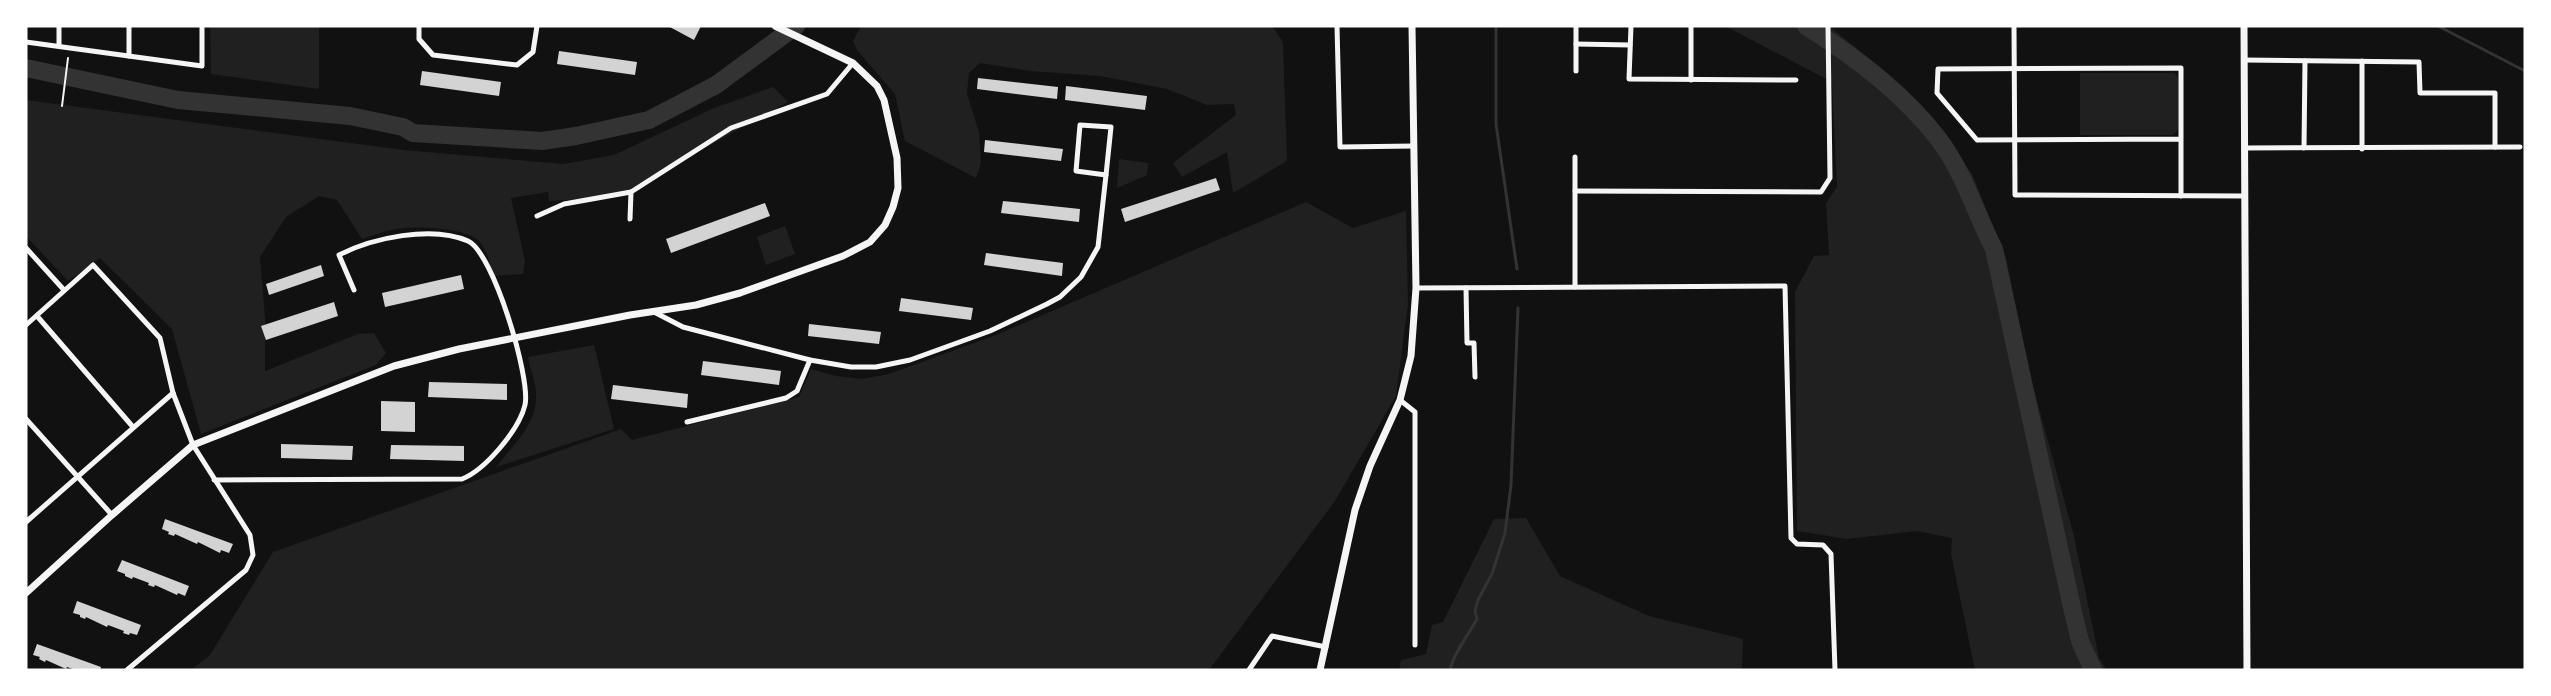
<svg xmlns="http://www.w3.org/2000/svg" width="2551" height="696" font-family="'Playfair Display',serif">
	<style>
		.green { fill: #202020 }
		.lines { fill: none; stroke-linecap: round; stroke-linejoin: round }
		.stream { stroke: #333; stroke-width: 3 }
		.river { stroke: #333; stroke-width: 18 }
		.building { fill: #d3d3d3 }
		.path { stroke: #f5f5f5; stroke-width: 2 }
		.minor { stroke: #f5f5f5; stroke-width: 5 }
		.tertiary { stroke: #f5f5f5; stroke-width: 7 }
	</style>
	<rect width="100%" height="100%" fill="#111"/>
	<g class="green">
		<path d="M210,26H319V89L211,74Z"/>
		<path d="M861,26H1272L1283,42L1287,161L1233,193L1227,152L1182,177L1173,163L1236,115L1234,104L1207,105L1167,89L1100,76L1030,71L980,63L969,73L967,94L979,132L981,163L976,178L905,141L895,94L857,50L853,41Z"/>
		<path d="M1725,26H1829L1880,67L1927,112L1972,174L2006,258L2031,379L2074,536L2099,658L2107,670H1975L1951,554L1952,538L1917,531L1847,539L1797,531L1795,292L1814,256L1829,255L1826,203L1837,187L1832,82Z"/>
		<path d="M2080,73H2174L2178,77V130L2173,135H2080Z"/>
		<path d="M773,87L788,102L628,190L584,199L549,201L548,192L511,198L525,261L523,274L493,276C490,264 487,249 478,240C462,227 411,225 391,230C381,232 371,236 362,239L337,200L319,196L286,217L260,257L265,318V371L358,334L374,333L386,353L376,365L201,434L172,329L100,258L68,281L26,236V100L404,150L563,164L614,155L714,108Z"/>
		<path d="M1119,159L1148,163L1147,175L1117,188Z"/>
		<path d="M1306,202L1353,228L1406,211L1408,304L1396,396L1335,501L1209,670H191L210,655L273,552L621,429L632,440L799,397L811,369L836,376L862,379L889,374L996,335Z"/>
		<path d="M785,226L795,254L766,265L757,237Z"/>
		<path d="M594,345L614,429L496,467C512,446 535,427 536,398C537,385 530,370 528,357Z"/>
		<path d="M1526,518L1560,576L1649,616L1743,639L1742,670H1399L1401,660L1426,654L1432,625L1443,622L1494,519Z"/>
	</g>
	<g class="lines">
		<g class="stream">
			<path d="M1496,26V124L1517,269"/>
			<path d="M2438,26L2525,71"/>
			<path d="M1450,670C1453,654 1469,634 1477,619L1475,611L1478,600L1492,574L1505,533L1511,485L1518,308"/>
		</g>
		<g class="river">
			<path d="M1806,26C1854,56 1902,92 1937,137C1963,170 1975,212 1994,249L2073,612L2080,641L2093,670"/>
			<path d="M26,68L178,100L350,116L403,127L413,133L542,141L576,136L649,120L716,85L796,26"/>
		</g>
	</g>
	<g class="building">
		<path d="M668,26H701L694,40Z"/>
		<path d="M559,51L637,62L635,75L557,64Z"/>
		<path d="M422,71L501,82L499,96L420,85Z"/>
		<path d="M978,78L1058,87L1057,99L977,89Z"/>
		<path d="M1066,86L1147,96L1145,110L1065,100Z"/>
		<path d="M985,140L1063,149L1061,161L984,152Z"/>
		<path d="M1216,178L1220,190L1125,222L1121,209Z"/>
		<path d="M1003,201L1080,209L1079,222L1001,213Z"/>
		<path d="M765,203L770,216L671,253L666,239Z"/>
		<path d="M986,253L1063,263L1062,276L984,265Z"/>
		<path d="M321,265L324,276L269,295L266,284Z"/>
		<path d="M461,275L464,289L385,307L382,293Z"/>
		<path d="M901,298L973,308L971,320L899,311Z"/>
		<path d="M334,302L338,316L266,340L261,326Z"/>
		<path d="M809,324L881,332L879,344L808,336Z"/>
		<path d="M703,361L781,371L779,385L701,375Z"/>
		<path d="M429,382L507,384V400L428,397Z"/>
		<path d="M613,385L688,394L687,408L611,399Z"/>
		<path d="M381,401L415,402V432L381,431Z"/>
		<path d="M281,444L353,446L352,460L281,458Z"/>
		<path d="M391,445L464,446V461L390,459Z"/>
		<path d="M165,519L233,544L229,553L221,550L220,553L198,542L197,544L175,534L174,536L168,534L169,532L162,529Z"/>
		<path d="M122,560L189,586L185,596L178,593L177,595L155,585L154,587L148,585L149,583L133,577L132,579L125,576V574L117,571Z"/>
		<path d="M77,601L141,625L137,635L130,633L129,635L123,633L124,631L108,625L107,627L86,617L85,619L80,617V615L73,613Z"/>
		<path d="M37,644L101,667L100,670H76L67,667L66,669L46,660L45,662L39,659L40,657L33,655Z"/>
	</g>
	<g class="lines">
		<path class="path" d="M62,106L68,58"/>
		<g class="minor">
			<path d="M419,26V39L433,55L517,65L533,52L537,26"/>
			<path d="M1337,26L1340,147L1414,146"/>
			<path d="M1576,26V71"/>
			<path d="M1631,26L1629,79L1796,80"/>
			<path d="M2014,26L2015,195L2244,196"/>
			<path d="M26,42L202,66V26"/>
			<path d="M1576,44L1630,45"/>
			<path d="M59,46V26"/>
			<path d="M129,56V26"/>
			<path d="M2244,60L2419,62L2420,93H2495V147"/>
			<path d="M2362,61V149"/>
			<path d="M1691,80V26"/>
			<path d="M1080,125L1111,127L1106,175L1076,171Z"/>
			<path d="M2244,148L2520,147"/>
			<path d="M2304,148L2305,61"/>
			<path d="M1575,191L1821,192L1830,178L1828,26"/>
			<path d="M2181,196V68L1938,69L1937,93L1977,140L2181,139"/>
			<path d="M537,216L564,204L631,192L731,128L827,94L853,63"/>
			<path d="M630,219L631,192"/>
			<path d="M26,248L64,290"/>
			<path d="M1575,287V157"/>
			<path d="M1416,288L1785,286L1791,538L1797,544L1823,545L1831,554L1835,670"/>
			<path d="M1466,288L1467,343H1474L1475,377"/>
			<path d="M654,312L683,327L810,360L851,367H876L910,360L990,331L1047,304L1060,297L1081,277L1098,247L1106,175"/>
			<path d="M37,316L133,427"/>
			<path d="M26,325L93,265L160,338L173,393L193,445L250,535L253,555L246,570L127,670"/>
			<path d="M1400,400L1415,412V645"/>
			<path d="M26,419L112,515"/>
			<path d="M687,422L786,398L797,391L810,360"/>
			<path d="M214,480L462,479C485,470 519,430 525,405C531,378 493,252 468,241C432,225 372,238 339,255L354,290"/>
			<path d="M26,522L173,393"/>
			<path d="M1249,670L1272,636L1326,647"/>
		</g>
		<g class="tertiary">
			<path d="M2244,26L2247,670"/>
			<path d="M26,593L112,515L193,445L394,366L459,349L630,315L696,305L740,293L843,256L870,242L885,225L893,207L898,188L897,158L884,100L877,86L853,63L775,26"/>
			<path d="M1320,670L1355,510L1370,466L1400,400L1411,356L1416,288L1412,26"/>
		</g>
	</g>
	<rect width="2551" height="696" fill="none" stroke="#ffffff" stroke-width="55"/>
</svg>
